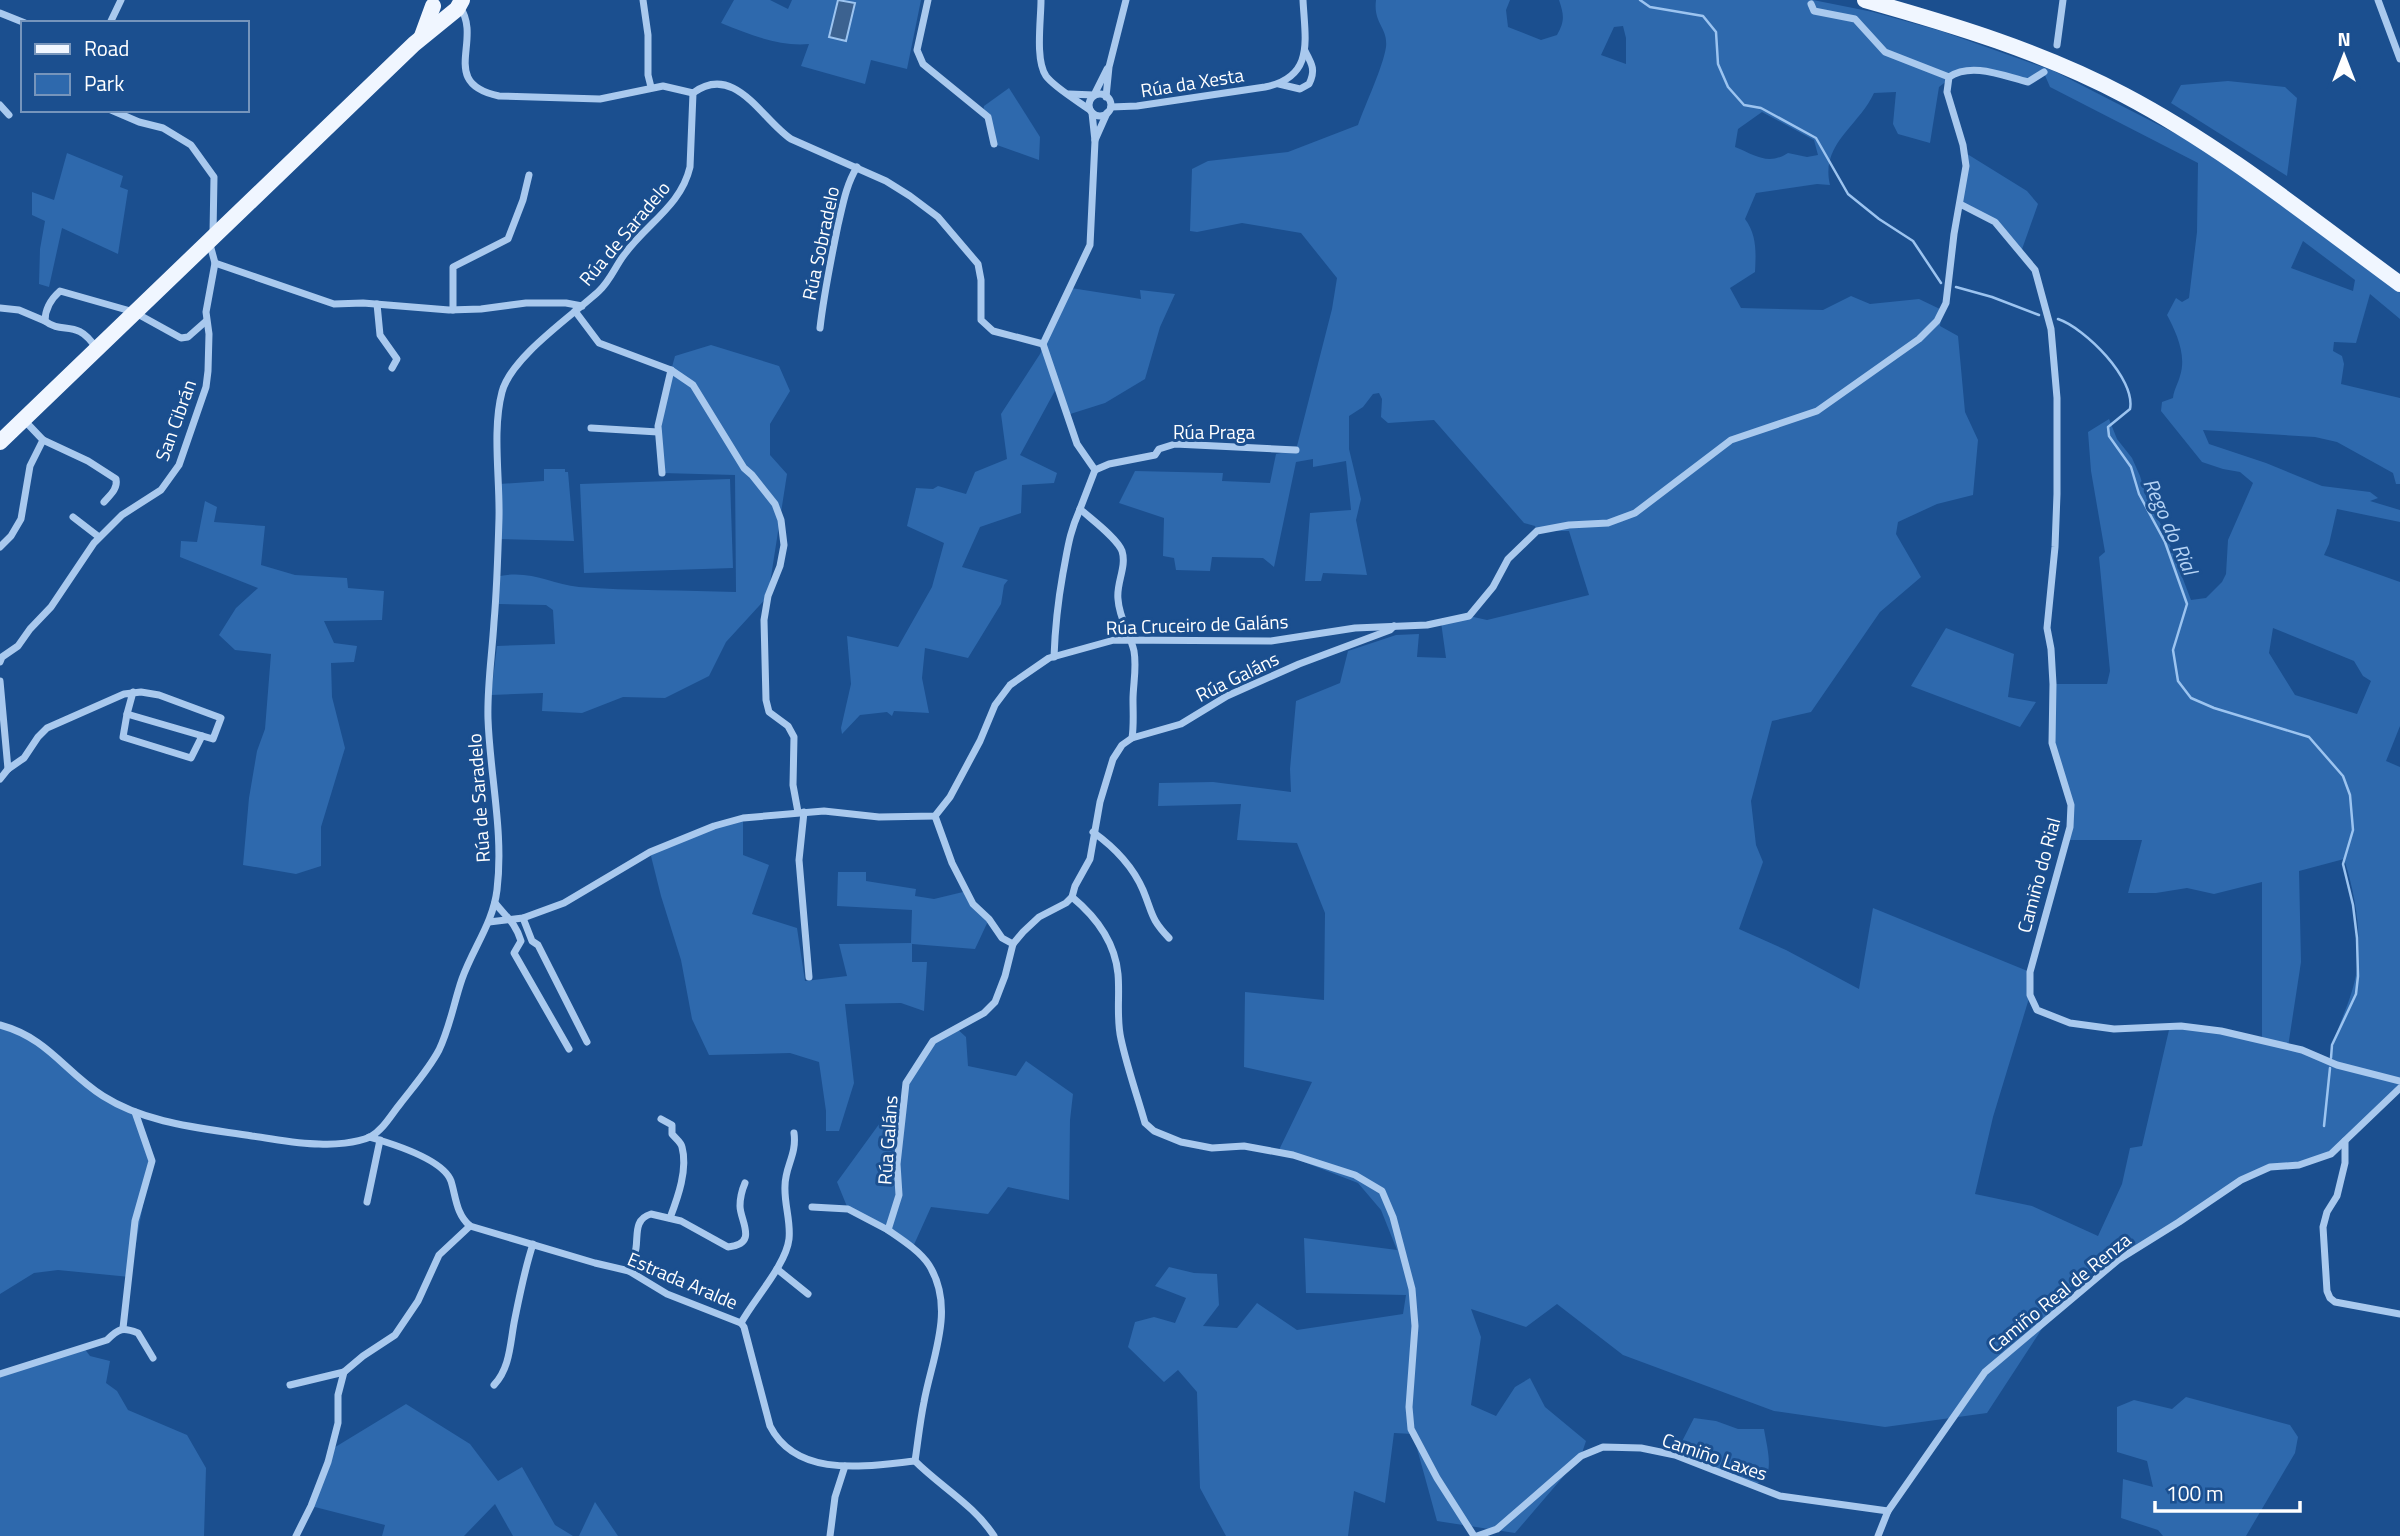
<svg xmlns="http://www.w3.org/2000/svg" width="2400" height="1536" font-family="'Titillium Web',sans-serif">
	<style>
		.green { fill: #2e69ad; fill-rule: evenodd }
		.water { fill: #3c6290; stroke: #9cc4f0; stroke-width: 2 }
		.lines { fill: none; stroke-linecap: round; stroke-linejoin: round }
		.stream { stroke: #9cc4f0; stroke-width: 2.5 }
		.street { stroke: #a9c9ee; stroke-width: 7 }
		.primary { stroke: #f0f6ff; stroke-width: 16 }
		.labels { text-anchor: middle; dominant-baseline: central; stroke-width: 6; stroke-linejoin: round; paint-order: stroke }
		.street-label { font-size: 19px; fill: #fff; stroke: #1b4f8f }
		.water-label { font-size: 21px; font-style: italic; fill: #b5d3f5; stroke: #1b4f8f }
	</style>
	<rect width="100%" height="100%" fill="#1b4f8f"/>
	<g class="green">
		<path d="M734,0H770L788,9L792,0H921L907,69L871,60L865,84L801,66L809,44C779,47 748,34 721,23Z"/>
		<path d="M1376,0H1510L1506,10L1508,27L1541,40L1557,35C1565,21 1564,15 1559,0H1813L1873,12L1941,31L2054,71L2190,141L2230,167L2400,292V319L2370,294L2356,343L2334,342L2333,351L2342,356L2344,364L2341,384L2400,398V484H2396L2393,473L2337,442L2315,437L2203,430L2209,444L2266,463L2322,486L2370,492L2378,498L2370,501L2400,510V522L2337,509L2329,544L2324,555L2400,582V726L2386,761L2400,767V1088L2331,1153L2298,1164L2271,1165L2132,1253L2125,1251L2068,1289L1987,1413L1885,1427L1774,1411L1623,1355L1557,1304L1526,1327L1471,1309L1481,1337L1471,1405L1496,1416L1515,1387L1530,1378L1545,1407L1586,1441L1581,1456L1515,1533L1437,1521L1413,1434L1394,1433L1385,1503L1354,1491L1348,1536H1226L1200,1488L1197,1392L1178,1370L1164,1382L1128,1347L1135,1322L1154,1317L1175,1323L1186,1298L1155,1286L1169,1267L1194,1273L1217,1274L1219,1305L1203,1326L1237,1328L1257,1303L1297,1330L1403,1314L1406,1295L1306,1293L1304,1238L1397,1250L1381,1210L1358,1183L1278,1152L1312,1082L1244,1067L1245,992L1324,1000L1325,913L1297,843L1237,840L1241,804L1158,806L1159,783L1213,782L1291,792L1290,769L1296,701L1340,683L1348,651L1396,635L1419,634L1417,657L1446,658L1441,622L1469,616L1487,620L1589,595L1569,531H1537L1535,526L1524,523L1434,420L1388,423L1381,417L1382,399L1379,393L1373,394L1363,407L1349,416V449L1361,499L1356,520L1367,575L1323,573L1321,581H1305L1310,513L1351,510L1346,461L1313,467V459L1296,462L1274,567L1263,558L1212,557L1210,571L1176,570L1174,558L1163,556L1164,518L1119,503L1135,471L1223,473L1222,481L1270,483L1276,454L1296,450L1332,309L1337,278L1301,233L1242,223L1197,232L1190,231L1192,169L1208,161L1288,152L1358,125C1365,105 1383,67 1386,47C1388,27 1373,24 1376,0ZM1623,26L1626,38V64L1601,55L1614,27ZM1961,70L2028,82L2044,73L2050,87L2198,163L2197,232L2189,298L2182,302L2176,298L2167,315C2176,332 2187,355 2180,376C2178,384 2174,389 2173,398L2162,402L2161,411L2202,462L2223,469L2240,472L2253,483L2228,540L2226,574L2222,582L2206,598L2191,600L2165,532L2147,499L2140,476L2132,458L2117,439L2109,419L2088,432L2091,471L2105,552L2099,557L2110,671L2107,684H2053L2052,743L2071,805L2067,840H2142L2128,893H2156L2187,888L2214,894L2262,882V1040L2214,1030L2163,1027L2169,1030L2142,1146L2130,1148L2122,1184L2098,1236L2032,1206L1975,1194L1993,1117L2030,995V972L1873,908L1859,989L1786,950L1739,929L1763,862L1756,845L1751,801L1772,721L1811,712L1880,612L1921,577L1896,534L1898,522L1937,504L1973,495L1978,440L1965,412L1958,336L1940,326L1942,310L1919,299L1870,304L1851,296L1823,310L1741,308L1730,288L1755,272C1756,253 1757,235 1745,219L1756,193L1817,184L1830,185C1820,144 1859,126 1874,93L1896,92L1893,124L1898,134L1930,143L1939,87ZM1762,112L1814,140L1818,155L1807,157L1788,153C1768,166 1755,155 1735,147L1738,129ZM2303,241L2355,280L2353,291L2291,268ZM2273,628L2354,661L2363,676L2371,681L2357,714L2295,695L2269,653ZM2344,859C2357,899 2365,950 2352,991C2345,1014 2334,1034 2331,1058L2336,1063L2288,1047L2301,962L2299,871Z"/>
		<path d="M2228,81L2285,87L2297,98L2287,176L2171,103L2181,85Z"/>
		<path d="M1009,88L1040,137L1039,160L994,144L983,113L984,106Z"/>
		<path d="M1964,152L2027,191L2038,204L2021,252L1995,222L1960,204Z"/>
		<path d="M67,153L123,176L120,187L128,190L118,254L62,228L49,287L39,284L40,249L45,221L32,215V192L54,200Z"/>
		<path d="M1071,288L1141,299L1140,290L1175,294L1160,327L1145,379L1105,403L1067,415L1057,387L1020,455L1057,473L1054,483L1022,485L1021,513L980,527L962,567L1008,580L1004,585L1001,604L968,658L925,648L922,678L929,713L894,711L892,716L887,712L860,715L842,734L841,728L851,684L847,636L898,647L932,587L944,543L907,526L916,488L933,489L938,486L966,494L975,472L1007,459L1001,414L1040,354Z"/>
		<path d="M711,345L779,366L790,391L770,424V455L787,474L768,596L726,642L709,676L665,698L623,697L582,713L542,711L543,693L491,695L497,646L555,644L553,610L546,605L499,604L500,576C531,570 551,584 579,587C631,591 684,590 736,592L735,475L662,473C657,433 664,395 675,356Z"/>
		<path d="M544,469H565V472H568L574,541L498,539L499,484L544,481Z"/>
		<path d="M730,479L733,568L584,573L580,484Z"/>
		<path d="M205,501L217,507L214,522L265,526L261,565L295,575L347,578L348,588L384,591L382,620L324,621L334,643L357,646L354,662L331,663L332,697L345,748L321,827V866L296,874L243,865L249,798L257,751L265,729L271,654L235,650L219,635L236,608L258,588L180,557L181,541L197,542Z"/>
		<path d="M1946,628L2014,654L2008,697L2036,702L2020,727L1911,686Z"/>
		<path d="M743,818V855L769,865L752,914L797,928L805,981L847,976L839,944L911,943L912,910L837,906L838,872H866V881L916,889L915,896L934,899L963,892L989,919L975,949L912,944V962H927L924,1011L901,1003L845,1004L854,1083L839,1131H826V1111L819,1062L790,1053L709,1055L692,1019L681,960L661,896L650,852Z"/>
		<path d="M0,1025L46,1047L90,1087L135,1112L149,1148V1171L130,1277L58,1270L34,1273L0,1294Z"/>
		<path d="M955,1027L966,1037L968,1066L1016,1076L1026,1061L1073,1094L1070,1120L1069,1200L1008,1187L988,1214L931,1207L912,1249L848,1209L837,1182L885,1116L904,1106L906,1083L932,1043Z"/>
		<path d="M84,1348L90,1356L110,1361L106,1383L117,1391L128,1410L187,1435L206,1468L204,1536H0V1374Z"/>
		<path d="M2186,1397L2290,1425L2298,1437L2295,1453L2246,1536H2163L2158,1530L2121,1518L2123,1479L2153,1487L2147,1461L2117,1452V1407L2134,1400L2172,1409Z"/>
		<path d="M406,1404L470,1444L498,1481L522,1467L555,1525L573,1536H513L495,1504L464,1536H382L385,1525L311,1506L332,1449Z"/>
		<path d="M1694,1418L1716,1421L1738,1429H1764C1766,1442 1772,1463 1767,1475C1764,1481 1758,1483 1753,1486L1675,1455Z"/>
		<path d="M595,1502L618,1536H579Z"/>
	</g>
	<path class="water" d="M838,0L855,3L846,41L829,37Z"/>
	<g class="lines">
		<g class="stream">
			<path d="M1640,0L1650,7L1703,16L1716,32L1718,64L1728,87L1744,105L1761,108L1816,138L1848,194L1879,219L1913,241L1941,283"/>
			<path d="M1956,287L1992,297L2039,315"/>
			<path d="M2058,319C2085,328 2136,379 2130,409L2108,427L2109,436L2131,467L2139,494L2165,542L2187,604L2173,650L2178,681L2191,698L2214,708L2309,737L2343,776L2350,795L2353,830L2343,864L2353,905L2357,938L2358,976L2356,994L2332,1045L2331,1058"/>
			<path d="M2324,1126L2330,1068"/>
		</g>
		<g class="street">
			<path d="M643,0L648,35V75L651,87"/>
			<path d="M928,0L917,50L923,64L988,117L994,144"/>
			<path d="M1041,0C1041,20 1035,60 1046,76C1054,87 1079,102 1090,110"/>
			<path d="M2378,0L2400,59"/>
			<path d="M1811,4L1814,11L1855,19L1885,52L1949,77C1972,62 2003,76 2028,82L2044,72"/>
			<path d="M460,7C483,41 438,83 499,96L600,99L663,86L693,93"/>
			<path d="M0,13L25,23"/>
			<path d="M110,23L121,0"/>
			<path d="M2057,45L2063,0"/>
			<path d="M1279,84L1300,89L1309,84C1316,70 1312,64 1305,51"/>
			<path d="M693,93C735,62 762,120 791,139L886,181L910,196L938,217L978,264L981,280V320L993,331L1043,344"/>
			<path d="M1069,94L1094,95L1107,69"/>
			<circle cx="1100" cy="105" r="11"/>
			<path d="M1106,97L1109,67L1126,0"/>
			<path d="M0,105L9,115"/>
			<path d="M1111,107L1137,106L1265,87C1315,77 1305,40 1303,0"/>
			<path d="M111,110L139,122L163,128L191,145L214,177L213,233"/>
			<path d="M1095,140L1107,113"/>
			<path d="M1960,204L1995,222L2035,270L2051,329L2057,398V494L2055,547L2047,628L2051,649L2053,684L2052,743L2071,805L2070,827L2030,972V995L2037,1010L2070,1023L2114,1029L2181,1026L2221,1031L2302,1050L2337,1065L2400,1081"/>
			<path d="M215,263L334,304L363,303L449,310L481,309L526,303H566L582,306"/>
			<path d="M377,304L380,335L397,359L392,368"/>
			<path d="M0,308L19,310L45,321"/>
			<path d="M453,310V267L508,239L523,200L529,175"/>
			<path d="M575,311L599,343L671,370L693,385L744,468L752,475L775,504L781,520L784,545L780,566L768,596L764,620L766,700L769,712L788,726L794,737L793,785L798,812"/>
			<path d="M820,328C824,293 831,259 838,225C843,204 846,185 857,167"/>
			<path d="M1043,344L1090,245L1095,141L1092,113"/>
			<path d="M96,348C77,318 63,335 45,321C45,309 51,299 60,291L134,312L181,338L188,337L205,322"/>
			<path d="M591,428L658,432"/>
			<path d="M43,440L88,461L116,479C118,489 110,495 104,502"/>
			<path d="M1095,470L1109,464L1155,455L1159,449L1175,444L1296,450"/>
			<path d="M662,473L658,426L671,370"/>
			<path d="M73,517L99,537"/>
			<path d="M0,547L11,536L21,519L30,466L43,440L24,420"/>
			<path d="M1054,657C1055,628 1058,601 1063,573C1068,547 1069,534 1080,509"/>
			<path d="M0,662L2,657L18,646L30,629L51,607L94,543L122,515L161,490L179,465L206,387L208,371L209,334L206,312L215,263L209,241"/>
			<path d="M0,681L8,769"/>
			<path d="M127,714L123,737L191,758L202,736"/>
			<path d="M1132,738L1181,724L1227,696L1299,664L1390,630L1394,626"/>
			<path d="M0,779L8,769L24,758L38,737L47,728L124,694L141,692L159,695L221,718L213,739L127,714L133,692"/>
			<path d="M804,812L799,860L809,977"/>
			<path d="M935,816L952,863L973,904L989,919L1002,938L1013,944"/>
			<path d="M1093,832C1114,847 1133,867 1143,890C1153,914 1150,918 1169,938"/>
			<path d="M1072,897C1095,916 1115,942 1118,974C1120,996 1116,1018 1121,1039C1127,1067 1137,1095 1145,1123L1154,1131L1181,1142L1212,1148L1244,1146L1293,1155L1355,1175L1382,1191L1393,1217L1412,1289L1415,1326L1409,1407L1411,1429L1437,1478L1474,1536"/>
			<path d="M495,903C507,918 515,922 521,941L514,953L569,1049"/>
			<path d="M523,918L532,941L538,945L587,1042"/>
			<path d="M489,922L523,918L564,903L650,852L714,826L743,818L824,811L879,817L935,816L950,797L980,741L995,705L1010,685L1049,658L1114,640L1271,641L1355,628L1427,625L1469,616L1493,587L1508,559L1537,531L1569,525L1608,523L1635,513L1731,440L1817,411L1919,339L1937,321L1946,303L1954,234L1966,166L1963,145L1947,92L1949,77"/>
			<path d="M0,1025C48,1038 64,1071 103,1096C147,1124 202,1128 252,1136C274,1139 297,1144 319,1144C334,1145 356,1143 370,1137C383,1130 391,1115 400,1104C413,1087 429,1069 439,1050C450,1027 454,1002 462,979C473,948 493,923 497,890C504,833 490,776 488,719C487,687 492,655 494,622C497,588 498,553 499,518C500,479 492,430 502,392C511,357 572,316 599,291C610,281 615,267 624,255C646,224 681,206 690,167L693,93"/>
			<path d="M661,1119L672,1125V1134C676,1139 681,1142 682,1147C688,1169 678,1197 670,1218"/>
			<path d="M369,1137C390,1143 443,1159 451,1181C456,1197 456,1214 470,1226L595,1263L629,1271L667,1294L741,1323L744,1327L770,1426C797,1479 866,1466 915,1461C941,1487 974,1505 994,1536"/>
			<path d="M2345,1141V1163L2337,1196L2327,1212L2323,1227L2327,1291L2330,1298L2335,1302L2400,1314"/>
			<path d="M367,1202L380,1140"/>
			<path d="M812,1207L848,1209L888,1230"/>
			<path d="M777,1269L808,1294"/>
			<path d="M629,1271C631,1263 635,1256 636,1248C638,1234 634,1219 651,1214L681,1221L728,1247C759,1244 740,1221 740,1206C740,1198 742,1190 745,1183"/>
			<path d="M741,1323C754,1299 786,1265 789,1239C791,1221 784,1204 785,1186C785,1166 797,1155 794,1133"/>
			<path d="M123,1328L135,1221L152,1161L135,1112"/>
			<path d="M0,1374L107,1340C119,1328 123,1327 138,1333L153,1358"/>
			<path d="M290,1385L344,1372"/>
			<path d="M494,1385C511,1367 510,1341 515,1318C520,1293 525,1268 533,1244"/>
			<path d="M915,1461C918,1441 920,1421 924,1402C932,1358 956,1308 929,1265C920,1251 901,1239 888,1230L899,1195L897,1164L906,1083L933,1041L984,1013L995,1002L1005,976L1013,944L1023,932L1039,917L1066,903L1072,897L1075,886L1090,859L1100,802L1113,759L1122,745L1132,738C1134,725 1133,713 1133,700C1133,684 1137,668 1134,651C1130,634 1119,618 1118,599C1116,583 1127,567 1122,551C1117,538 1091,519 1080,509L1095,470L1077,444L1043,344"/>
			<path d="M296,1536L311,1506L328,1462L338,1423V1395L344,1372L363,1356L395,1335L418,1301L439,1255L470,1226"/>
			<path d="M830,1536L835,1497L845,1466"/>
			<path d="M1477,1536L1497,1529L1581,1456L1603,1447L1641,1448L1675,1455L1780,1496L1888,1511"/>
			<path d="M1878,1536L1888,1511L1985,1372L2118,1260L2179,1222L2241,1180L2270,1167L2299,1165L2331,1154L2400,1088"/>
		</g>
		<g class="primary">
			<path d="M1865,0C1954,25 2043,52 2124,95C2223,147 2310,218 2400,284"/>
			<path d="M422,36L433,6"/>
			<path d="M0,442L414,44L457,9L462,0"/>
		</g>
	</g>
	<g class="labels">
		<g class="street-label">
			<text transform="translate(1192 82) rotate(-9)">Rúa da Xesta</text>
			<text transform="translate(624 233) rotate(-50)">Rúa de Saradelo</text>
			<text transform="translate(820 243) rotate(-78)">Rúa Sobradelo</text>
			<text transform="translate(175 420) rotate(-70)">San Cibrán</text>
			<text x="1214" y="431">Rúa Praga</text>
			<text transform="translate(1197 624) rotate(-2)">Rúa Cruceiro de Galáns</text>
			<text transform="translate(1237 676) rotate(-26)">Rúa Galáns</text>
			<text transform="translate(478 798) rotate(-94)">Rúa de Saradelo</text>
			<text transform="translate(2038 875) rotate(-75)">Camiño do Rial</text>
			<text transform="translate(887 1140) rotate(-86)">Rúa Galáns</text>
			<text transform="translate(683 1280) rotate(23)">Estrada Aralde</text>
			<text transform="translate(2059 1292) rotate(-39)">Camiño Real de Renza</text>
			<text transform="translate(1715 1456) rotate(19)">Camiño Laxes</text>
		</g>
		<g class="water-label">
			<text transform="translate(2171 526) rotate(66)">Rego do Rial</text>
		</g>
	</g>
	<rect x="21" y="21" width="228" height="91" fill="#1b4f8f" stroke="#7695bc" stroke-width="2"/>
	<rect x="35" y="44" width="35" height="10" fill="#f0f6ff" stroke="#7695bc" stroke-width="2"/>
	<text x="84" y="56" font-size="21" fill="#ffffff">Road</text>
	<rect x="35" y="74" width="35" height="21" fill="#2e69ad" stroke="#7695bc" stroke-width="2"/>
	<text x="84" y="91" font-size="21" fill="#ffffff">Park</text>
	<g transform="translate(2344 56)" stroke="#1b4f8f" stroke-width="5" paint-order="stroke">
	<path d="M0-5L12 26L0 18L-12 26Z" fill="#ffffff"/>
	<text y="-10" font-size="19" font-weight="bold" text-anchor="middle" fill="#ffffff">N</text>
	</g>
	<path d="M2155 1501v10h145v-10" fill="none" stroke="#ffffff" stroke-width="3.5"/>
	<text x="2166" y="1501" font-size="21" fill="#ffffff" stroke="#1b4f8f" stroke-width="5" paint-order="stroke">100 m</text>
</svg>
